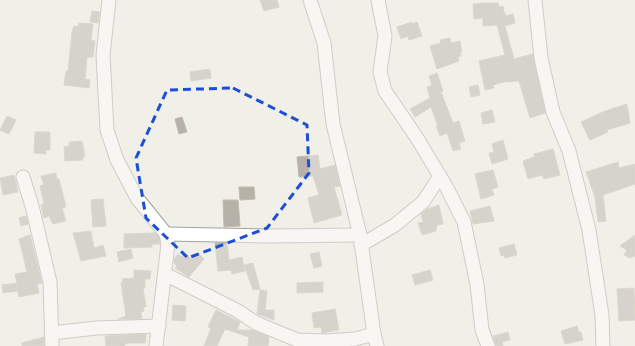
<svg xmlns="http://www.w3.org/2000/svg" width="635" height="346" font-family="Mulish,sans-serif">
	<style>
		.building { fill: #b6b2aa; stroke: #c1baab }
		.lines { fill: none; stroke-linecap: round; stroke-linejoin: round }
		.minor-casing { stroke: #a2a2a2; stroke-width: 15 }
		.minor { stroke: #fff; stroke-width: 13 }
		.marked { fill: none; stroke: #1d4ed8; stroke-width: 3; stroke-dasharray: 8 5; stroke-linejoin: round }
	</style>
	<rect width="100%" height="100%" fill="#f0efe8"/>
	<g class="building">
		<path d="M260,0H277L279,7L264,11Z"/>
		<path d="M484,3H498L499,7L503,6L504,13H505L506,16L513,14L515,23L505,26L514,59L533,54L545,113L530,118L519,81L503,82L493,85L494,88L485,90L479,61L505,55L497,25L483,26V18L474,19L473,4Z"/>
		<path d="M92,11L100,12L98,23L90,22Z"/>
		<path d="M412,22V24L417,22L422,36L409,40L408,36L401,39L397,27Z"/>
		<path d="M79,23L93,24L91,40L95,41L93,57H87L85,79L90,80L89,88L64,85L66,71H68L72,32L74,26L78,27Z"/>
		<path d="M450,38L451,43L460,41L462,52H460L461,56L458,57L459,61L437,69L430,46L441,43L440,40Z"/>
		<path d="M210,69L211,78L191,81L190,72Z"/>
		<path d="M437,73L443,91L441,92L453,123L459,121L465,141L459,143L461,149L453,151L447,133L440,136L436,126H438L431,107L415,117L410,109L430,98L427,87L432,85L429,76Z"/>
		<path d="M478,85L480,95L471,97L469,87Z"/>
		<path d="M627,104L630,123L607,130L608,132L590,140L581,122L605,111Z"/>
		<path d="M492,110L495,122L483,124L481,113Z"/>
		<path d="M7,116L16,120L9,134L0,130Z"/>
		<path d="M182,117L187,132L179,134L175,119Z"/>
		<path d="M35,132H50V150H46V154L34,153Z"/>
		<path d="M503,140L508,159L492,164L489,153L494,152L492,144Z"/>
		<path d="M82,141L85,157H82L83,160L65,161L64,147L69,146V142Z"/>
		<path d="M553,149L560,175L544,179L542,175L528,179L523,161L534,157V154Z"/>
		<path d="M318,155L320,169L335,165L340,186L334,187L342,215L314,223L308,198L319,195L313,176L299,177L297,157Z"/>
		<path d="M618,162L619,168L635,164V184L603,195L606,221L598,222L595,197L586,172Z"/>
		<path d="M493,170L498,187L492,189L494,195L481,199L475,174Z"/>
		<path d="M56,173L57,180L59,179L66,207L62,208L66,221L53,224L49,216L44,218L41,205L44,204L40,186L44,185L41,176Z"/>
		<path d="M14,175L18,192L3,195L0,178Z"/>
		<path d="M239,187H254L255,199L240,200Z"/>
		<path d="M103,199L106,226L93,227L91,200Z"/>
		<path d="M223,200H238L240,226L224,227Z"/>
		<path d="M439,205L443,224L437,225L436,231L422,235L418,223L423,222L421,214L427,209Z"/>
		<path d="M490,206L494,221L473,224L470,211Z"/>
		<path d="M26,216L28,224L21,226L19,218Z"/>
		<path d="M91,231L94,248L103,245L106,256L81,261L73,233Z"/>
		<path d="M155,233L159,237L160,244H152V247L124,248V234Z"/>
		<path d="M30,235L42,283L37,284L39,293L19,297L18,291L3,293L2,285L17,283L15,274L27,272L19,239Z"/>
		<path d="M635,235V256L630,258L624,255L627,250L620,246Z"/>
		<path d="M215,243H227L229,260L242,257L245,271L232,274L231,270L218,271Z"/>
		<path d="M514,244L517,255L505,258L504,255L501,256L499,248Z"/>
		<path d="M131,249L133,258L119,262L117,252Z"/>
		<path d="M319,252L322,266L314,268L310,254Z"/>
		<path d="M184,253L191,259L198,253L204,259L189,277L175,268L177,266L174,263V259L178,254L182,257Z"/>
		<path d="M253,263L260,289L253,290L244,265Z"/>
		<path d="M134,270L151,271L150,279H145V288H143L146,307H143L144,311L141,312L142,319H118L126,316L121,283H123L122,279L134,278Z"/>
		<path d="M430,270L433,280L415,285L412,275Z"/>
		<path d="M323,282V292L297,293V283Z"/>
		<path d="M634,288L635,320L619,321L617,289Z"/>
		<path d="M260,290L267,291L265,310H274V320L257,314Z"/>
		<path d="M173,305L186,306L185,321L172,320Z"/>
		<path d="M335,309L339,330L322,333L321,327L314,328L312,313Z"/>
		<path d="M216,310L240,322L237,330H253L269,337L268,346H248L249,337L225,329L217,346H204L211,328L208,327Z"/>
		<path d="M577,326L579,332H581L583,340L565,344L561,331Z"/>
		<path d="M508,332L510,340L502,342L503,346H496L493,336Z"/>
		<path d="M146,334L145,343H127L124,346H106L105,336Z"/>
		<path d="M44,337V346H22V343Z"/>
	</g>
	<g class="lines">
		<defs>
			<g id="minor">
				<path d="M109,0L103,55L107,130L117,160L137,198L166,234L168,244L156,346"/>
				<path d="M310,0L324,43L333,124L360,235L374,334L377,346"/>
				<path d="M378,0L385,36L380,72L385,91L417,138L447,188L464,222L477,284L482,330L488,346"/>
				<path d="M535,0L541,58L553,112L569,151L589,230L602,315L603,346"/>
				<path d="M23,177L32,206L50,282L52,346"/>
				<path d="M166,234L267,236L360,235"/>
				<path d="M361,245L395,225L423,202L440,176"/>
				<path d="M165,274L238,311L256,323L297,340L326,341L355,339L374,334"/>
				<path d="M52,333L96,328L159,326"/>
			</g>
		</defs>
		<use href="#minor" class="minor-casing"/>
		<use href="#minor" class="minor"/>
	</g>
	<path d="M0 0H635V346H0ZM233,88L307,125L309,173L267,228L188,258L146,218L136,158L167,90Z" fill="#f0efe8" fill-opacity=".55" fill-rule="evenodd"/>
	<path class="marked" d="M233,88L307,125L309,173L267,228L188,258L146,218L136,158L167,90Z"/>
</svg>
